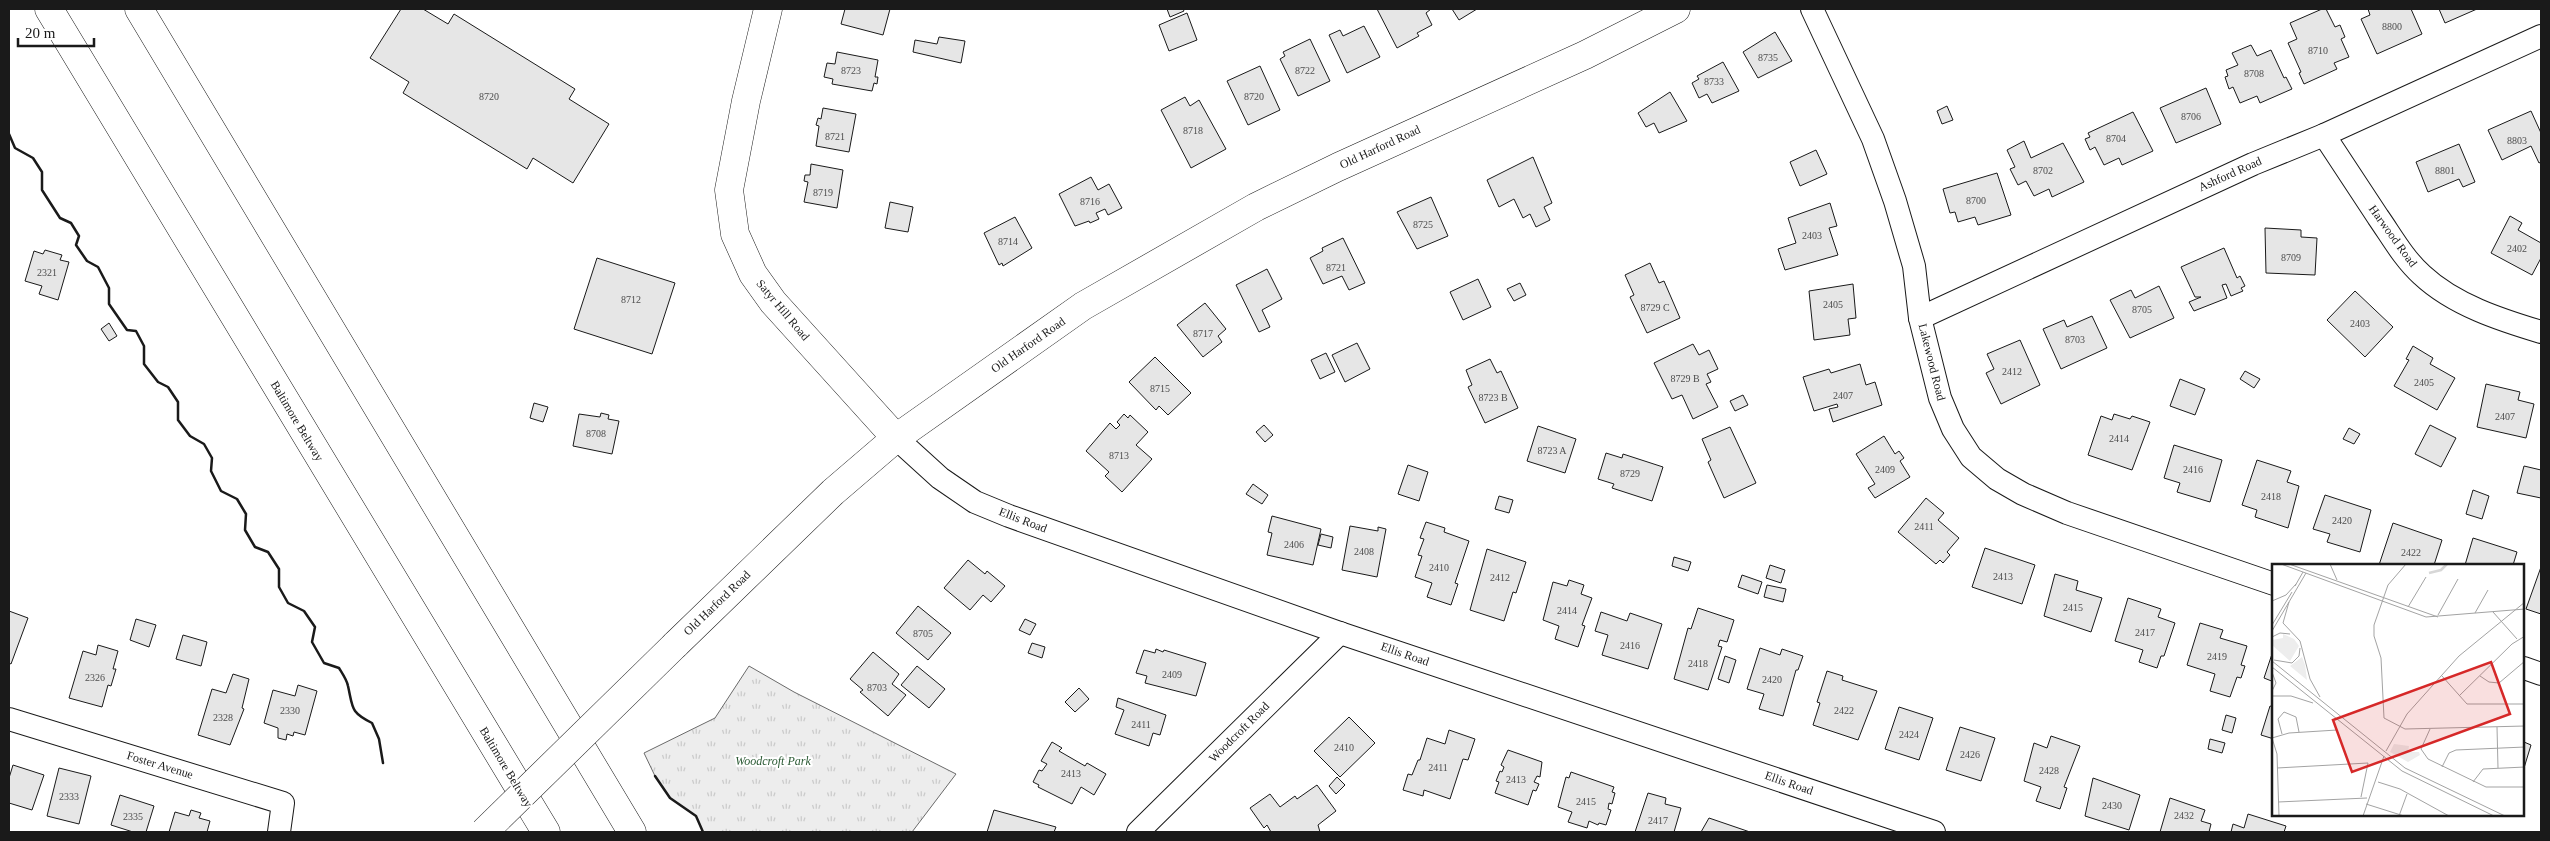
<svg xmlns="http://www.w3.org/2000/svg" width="2550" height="841" font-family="'Times New Roman',serif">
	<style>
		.park { fill: url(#park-tufts); stroke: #6a6a6a }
		.building { fill: #e6e6e6; stroke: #1a1a1a }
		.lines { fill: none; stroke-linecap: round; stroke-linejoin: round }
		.street-casing { stroke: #1a1a1a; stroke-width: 24 }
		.secondary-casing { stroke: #1a1a1a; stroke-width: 29 }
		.highway-casing { stroke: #1a1a1a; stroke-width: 29 }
		.street { stroke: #fff; stroke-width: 22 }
		.secondary { stroke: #fff; stroke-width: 28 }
		.highway { stroke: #fff; stroke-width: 28 }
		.secondary-bridge-casing { stroke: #1a1a1a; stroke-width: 29; stroke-linecap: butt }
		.secondary-bridge { stroke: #fff; stroke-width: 28 }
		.wall { stroke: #1a1a1a; stroke-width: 2.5 }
		.labels { text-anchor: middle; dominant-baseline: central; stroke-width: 4; stroke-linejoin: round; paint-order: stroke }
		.number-label { font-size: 10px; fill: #4d4d4d }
		.street-label { font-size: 12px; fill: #1a1a1a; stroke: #fff }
		.park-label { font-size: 12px; font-style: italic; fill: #2b5a34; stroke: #fff }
		.inset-river { fill: none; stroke: #d7d7d7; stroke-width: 2.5 }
		.inset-road { fill: none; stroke: #a3a3a3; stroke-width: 1 }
		.view { fill: #d62828; fill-opacity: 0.15; stroke: #d62828; stroke-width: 2.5 }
		.inset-edge { fill: none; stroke: #1a1a1a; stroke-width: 2.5 }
	</style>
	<defs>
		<pattern id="park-tufts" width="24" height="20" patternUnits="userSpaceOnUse" patternTransform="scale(1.25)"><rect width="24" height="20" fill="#ededed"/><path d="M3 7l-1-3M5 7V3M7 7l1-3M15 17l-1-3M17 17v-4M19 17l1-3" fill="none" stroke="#cbcbcb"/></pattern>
	</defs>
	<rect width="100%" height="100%" fill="#fff"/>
	<path class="park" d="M749,666L794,692L956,774L912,832H703L696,816L670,798L655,776L644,753L715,718Z"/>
	<g class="building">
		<path d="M401,9H423L448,24L454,14L575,89L569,99L609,124L573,183L533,158L527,169L403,93L409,82L370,58Z"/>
		<path d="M842,9H890L883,35L841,24L845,9Z"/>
		<path d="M1167,9H1183L1184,11L1170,17Z"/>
		<path d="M1377,9H1431L1426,13L1432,25L1417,33L1419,36L1397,48Z"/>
		<path d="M1452,9H1477L1459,20Z"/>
		<path d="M2322,9H2326L2335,27L2340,25L2345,37L2341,39L2349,57L2334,63L2337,69L2304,84L2299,73L2301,72L2288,43L2297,39L2290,23Z"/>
		<path d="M2368,9H2411L2422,34L2377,54L2361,19L2370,15Z"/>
		<path d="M2439,9H2477L2445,23Z"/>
		<path d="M1187,13L1197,40L1169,51L1159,25Z"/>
		<path d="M1364,26L1380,57L1347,73L1329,35L1340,30L1343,36Z"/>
		<path d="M1775,32L1792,61L1758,78L1743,52Z"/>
		<path d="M939,37L965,41L961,63L913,52L915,40L937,44Z"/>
		<path d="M1310,39L1330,81L1298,96L1280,59L1285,56L1283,52Z"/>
		<path d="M2251,45L2257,56L2271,50L2284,78L2286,77L2292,89L2260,103L2257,96L2240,103L2233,87L2229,89L2225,77L2228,76L2226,70L2238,65L2232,53Z"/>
		<path d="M837,52L878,60L875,77H878L877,84L874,83L872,91L832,84L833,79L824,77L827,63L835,64Z"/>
		<path d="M1723,62L1739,91L1712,103L1707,94L1699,98L1692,83L1699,79L1697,76Z"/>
		<path d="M1260,66L1280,110L1248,125L1227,81Z"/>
		<path d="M2206,88L2221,124L2176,143L2160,108Z"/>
		<path d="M1670,92L1687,121L1659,133L1654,123L1646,127L1638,113Z"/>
		<path d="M1185,97L1190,106L1199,100L1226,149L1191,168L1161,110Z"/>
		<path d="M1947,106L1953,120L1942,124L1937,111Z"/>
		<path d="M823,108L856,114L849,152L816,146L819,126L816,125L818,118L821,119Z"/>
		<path d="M2531,111L2541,133V162L2539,163L2531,146L2502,160L2488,130Z"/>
		<path d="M2133,112L2153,151L2122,165L2119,158L2104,165L2095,147L2090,150L2085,139L2090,137L2088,133Z"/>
		<path d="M2024,141L2031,158L2063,143L2084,182L2052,197L2049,189L2034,196L2026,181L2018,185L2010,169L2015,167L2007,150Z"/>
		<path d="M2459,144L2475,182L2463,187L2459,179L2428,192L2416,162Z"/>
		<path d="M1816,150L1827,174L1800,186L1790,162Z"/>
		<path d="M1533,157L1552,203L1544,207L1550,220L1536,227L1530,214L1523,218L1514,199L1499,207L1487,180Z"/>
		<path d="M811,164L843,170L837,208L804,202L808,182L804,181L805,175H810Z"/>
		<path d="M1997,173L2011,215L1978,225L1975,217L1958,222L1955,212L1950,213L1943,189Z"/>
		<path d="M1091,177L1098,190L1109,184L1122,208L1108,215L1105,209L1096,213L1099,219L1090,223L1089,221L1075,226L1059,194Z"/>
		<path d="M1431,197L1448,236L1417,249L1397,212Z"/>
		<path d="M890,202L913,207L908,232L885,228Z"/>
		<path d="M1830,203L1837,226L1829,228L1838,255L1785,270L1778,249L1796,243L1788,218Z"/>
		<path d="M2510,216L2522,223L2518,230L2541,243V258L2532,275L2491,253Z"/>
		<path d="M1015,217L1032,248L1003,266L1002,263L999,265L984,233Z"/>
		<path d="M2265,228L2301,230V237L2317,238L2315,275L2266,273Z"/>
		<path d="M1343,238L1365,283L1349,290L1342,276L1323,284L1310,258L1323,251L1322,248Z"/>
		<path d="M2224,248L2237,278L2240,276L2245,286L2241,288L2243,291L2231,296L2226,284L2222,285L2227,298L2194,311L2189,302L2201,297H2195L2181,267Z"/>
		<path d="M45,250L62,255L60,260L69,262L58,300L39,294L42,286L25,281L34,251L43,254Z"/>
		<path d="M597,258L675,283L652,354L574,329Z"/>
		<path d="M1650,263L1659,283L1664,281L1680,318L1647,333L1630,297L1634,295L1625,275Z"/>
		<path d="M1267,269L1282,299L1262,310L1270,327L1259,332L1236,285Z"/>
		<path d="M1478,279L1491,307L1463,320L1450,292Z"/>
		<path d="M1520,283L1526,295L1514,301L1507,289Z"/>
		<path d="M1853,284L1856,318L1848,319L1850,335L1814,340L1809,291Z"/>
		<path d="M2159,286L2174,318L2130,338L2110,300L2131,290L2135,298Z"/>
		<path d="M2355,291L2393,327L2365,357L2327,320Z"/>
		<path d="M1205,303L1226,329L1218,336L1222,342L1203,357L1177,325Z"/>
		<path d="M2092,316L2107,348L2061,369L2043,329L2064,320L2067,327Z"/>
		<path d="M109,323L117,336L109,341L101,329Z"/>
		<path d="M2020,340L2040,385L2001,404L1986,373L1994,369L1987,354Z"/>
		<path d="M1357,343L1370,369L1345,382L1332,355Z"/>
		<path d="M1693,344L1699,355L1709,350L1718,369L1707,374L1711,382L1706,384L1718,407L1693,419L1682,395L1672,399L1654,363Z"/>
		<path d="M2413,346L2433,358L2430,364L2455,378L2437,410L2394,386L2409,360L2406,359Z"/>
		<path d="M1326,353L1335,372L1320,379L1311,360Z"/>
		<path d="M1155,357L1191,393L1168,415L1159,406L1156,410L1129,382Z"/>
		<path d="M1490,359L1497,373L1501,371L1518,408L1485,423L1468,387L1472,385L1466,370Z"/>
		<path d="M1860,364L1866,385L1875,382L1882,405L1833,422L1829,409L1838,407L1837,404L1814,411L1803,377L1829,369L1831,373Z"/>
		<path d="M2245,371L2260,379L2254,388L2240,379Z"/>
		<path d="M2180,379L2205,389L2195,415L2170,406Z"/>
		<path d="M2486,384L2520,392L2518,400L2534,404L2526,438L2477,427Z"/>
		<path d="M1743,395L1748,405L1735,411L1730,401Z"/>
		<path d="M534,403L548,407L543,422L530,418Z"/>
		<path d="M601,413L609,415L608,419L619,421L612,454L573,446L579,414L600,417Z"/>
		<path d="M1124,414L1128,418L1130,415L1148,432L1136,445L1152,459L1122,492L1105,476L1109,472L1086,451L1110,423L1116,429L1120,425L1117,422Z"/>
		<path d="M2114,414L2130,419L2132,416L2150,422L2132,470L2088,455L2101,416L2112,420Z"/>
		<path d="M1264,425L1273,435L1265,442L1256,432Z"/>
		<path d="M2430,425L2456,438L2441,467L2415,454Z"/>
		<path d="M1538,426L1576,439L1565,473L1527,461Z"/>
		<path d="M1730,427L1756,483L1724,498L1708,462L1711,460L1702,439Z"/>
		<path d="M2349,428L2360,434L2354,444L2343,439Z"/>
		<path d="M1884,436L1895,454L1899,451L1904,458L1900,461L1910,477L1875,498L1868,488L1875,484L1856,454Z"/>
		<path d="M2174,445L2222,460L2210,502L2177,492L2180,483L2164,478Z"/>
		<path d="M1606,453L1622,458L1623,454L1663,467L1652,501L1612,488L1614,484L1598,479Z"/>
		<path d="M2257,460L2291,471L2287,482L2299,486L2288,528L2255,517L2257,510L2242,505Z"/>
		<path d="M1408,465L1428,472L1419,501L1398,494Z"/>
		<path d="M2524,466L2541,470V498L2517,493Z"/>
		<path d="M1253,484L1268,495L1262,504L1246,494Z"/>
		<path d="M2473,490L2489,496L2482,519L2466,514Z"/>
		<path d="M2325,495L2371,510L2360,552L2327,542L2330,534L2313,529Z"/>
		<path d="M1499,496L1513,500L1509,513L1495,509Z"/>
		<path d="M1926,498L1944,513L1938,520L1959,538L1947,552L1950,555L1943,563L1940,560L1936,564L1898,532Z"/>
		<path d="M1272,516L1321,529L1313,565L1267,555L1272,533L1268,532Z"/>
		<path d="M1426,522L1445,528L1444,532L1469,541L1455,583L1458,584L1451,605L1427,597L1432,583L1415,577L1422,556L1418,555L1424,539L1420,538Z"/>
		<path d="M2393,523L2442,540L2434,565H2379Z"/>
		<path d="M1350,526L1378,531V527L1386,529L1377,577L1342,570Z"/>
		<path d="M1321,534L1333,537L1331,548L1318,545Z"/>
		<path d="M2473,538L2517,552L2513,565H2465Z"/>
		<path d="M1985,548L2035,565L2022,604L1972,587Z"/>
		<path d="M1487,549L1526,562L1516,593L1513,592L1504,621L1470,610Z"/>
		<path d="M1674,557L1691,562L1688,571L1672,566Z"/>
		<path d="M968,560L985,574L987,571L1005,586L991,602L983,595L970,610L944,588Z"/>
		<path d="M1770,565L1785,570L1781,583L1766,578Z"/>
		<path d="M2541,567V614L2526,609Z"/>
		<path d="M2055,574L2078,581L2076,590L2102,598L2091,632L2044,616Z"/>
		<path d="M1742,575L1762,582L1758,594L1738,587Z"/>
		<path d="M1569,580L1584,585L1581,594L1592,598L1582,625L1585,626L1578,647L1555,639L1559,626L1543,620L1553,582L1567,586Z"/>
		<path d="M1767,585L1786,589L1783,602L1764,597Z"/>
		<path d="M2128,598L2161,609L2158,617L2175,623L2164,656H2161L2157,668L2139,662L2143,650L2115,641Z"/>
		<path d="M918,606L951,633L928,660L896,633Z"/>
		<path d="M1698,608L1734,620L1727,642L1720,640L1718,646L1722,647L1708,690L1674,679L1688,628L1691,629Z"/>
		<path d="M9,611L28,618L11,664L9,663Z"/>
		<path d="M1601,612L1627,621L1630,613L1662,624L1648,669L1602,655L1608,635L1595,631Z"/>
		<path d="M136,619L156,625L149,647L130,640Z"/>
		<path d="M1025,619L1036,624L1030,635L1019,630Z"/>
		<path d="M2200,623L2223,630L2220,638L2247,646L2241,665L2245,666L2241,678L2237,677L2230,697L2210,691L2215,674L2187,665Z"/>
		<path d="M183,635L207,642L201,666L176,659Z"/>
		<path d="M1032,643L1045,647L1042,658L1028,653Z"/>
		<path d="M98,645L118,651L113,669H116L111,686L108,685L102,707L69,698L83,651L96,655Z"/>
		<path d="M1760,648L1780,655L1782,649L1803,656L1798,670H1796L1783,716L1759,709L1764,694L1747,689Z"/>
		<path d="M2274,648V682L2264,678Z"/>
		<path d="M1156,649L1163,652L1164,650L1206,663L1196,696L1145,683L1147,676L1136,673L1144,650L1155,653Z"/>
		<path d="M873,652L899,674L892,684L906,695L888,716L860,692L863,690L850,679Z"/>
		<path d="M1725,656L1736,660L1729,683L1718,679Z"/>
		<path d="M917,666L945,689L929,708L901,685Z"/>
		<path d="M1827,671L1843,676L1842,680L1877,691L1858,740L1813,725L1820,703L1817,702Z"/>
		<path d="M233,674L249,679L242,708L244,709L230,745L198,735L212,689L226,693Z"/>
		<path d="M298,685L317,691L305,735L294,732L293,736L287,734L286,740L278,738V728L264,723L273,690L295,696Z"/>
		<path d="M1079,688L1089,699L1075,712L1065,702Z"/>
		<path d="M1118,698L1166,715L1160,735L1153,733L1149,746L1115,734L1124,710L1116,707Z"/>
		<path d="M2270,706L2274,707V739L2261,735Z"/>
		<path d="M1899,707L1933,718L1919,760L1885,749Z"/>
		<path d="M2226,715L2236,718L2232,733L2222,730Z"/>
		<path d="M1349,717L1375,743L1340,777L1314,751Z"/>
		<path d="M1960,727L1995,738L1981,781L1946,770Z"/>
		<path d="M1449,730L1475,739L1468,760L1463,759L1450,799L1424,790L1423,796L1403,790L1408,774L1412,775L1418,760H1420L1427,738L1445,744Z"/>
		<path d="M2051,736L2080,746L2064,787L2067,788L2060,809L2036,801L2041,787L2024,781L2034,743L2047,748Z"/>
		<path d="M2210,739L2225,743L2222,753L2208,749Z"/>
		<path d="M1052,742L1062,748L1059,751L1085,766L1087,763L1106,774L1094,795L1081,787L1072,804L1038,787L1039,785L1033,782L1039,770L1042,771L1047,764L1041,761Z"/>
		<path d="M2524,742L2531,745L2524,768Z"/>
		<path d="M1508,750L1542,762L1540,777L1537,776L1534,782L1539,784L1536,791L1533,790L1528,805L1495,793L1499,782L1496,781L1500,771L1502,772L1504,767L1501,765Z"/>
		<path d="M13,765L44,775L32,810L9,803V778Z"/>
		<path d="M59,768L91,776L79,824L47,816Z"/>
		<path d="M1571,772L1614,787L1612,792L1615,793L1612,804L1609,803L1608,809L1611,810L1606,825L1599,823L1598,825L1589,821L1587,828L1568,822L1572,812L1558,807L1566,777L1569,778Z"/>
		<path d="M1337,777L1345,785L1336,794L1329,786Z"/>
		<path d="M2093,778L2140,795L2129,830L2085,816Z"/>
		<path d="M1317,785L1336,811L1318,825L1320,832H1271L1267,825L1264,828L1250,808L1270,794L1280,807L1295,796L1297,799Z"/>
		<path d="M1648,793L1666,798L1665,804L1681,808L1674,832H1635Z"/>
		<path d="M120,795L154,806L146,832H133L111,825Z"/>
		<path d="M2170,798L2205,810L2201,821L2211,824L2209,832H2160Z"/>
		<path d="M191,810L201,813L199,818L210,821L207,832H169L175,812L189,816Z"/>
		<path d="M994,810L1056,827L1054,832H987Z"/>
		<path d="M2248,814L2286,826L2284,832H2231L2233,824L2244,828Z"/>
		<path d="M1709,818L1750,832H1701Z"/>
	</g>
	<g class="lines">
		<defs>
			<g id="street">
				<path d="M1812,9L1873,139L1895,201L1914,266L1920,318L1940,398L1953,429L1971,457L1997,479L2023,494L2067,513L2274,584"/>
				<path d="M2324,135C2342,162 2360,190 2378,217C2392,237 2404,259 2422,275C2454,305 2501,320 2541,332"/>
				<path d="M1920,318L2253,164L2324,135L2541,36"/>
				<path d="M896,438L940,478L975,502L1009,516L1340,633L1934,832"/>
				<path d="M2524,668L2541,674"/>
				<path d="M9,719L283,803L279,832"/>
				<path d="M1138,832L1340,633"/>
			</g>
			<g id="secondary">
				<path d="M768,9L746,101L729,190L735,234L753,274L773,302L896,438"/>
				<path d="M675,645L833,492L896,438L1083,306L1256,207L1338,167L1585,55L1676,9"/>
			</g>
			<g id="highway">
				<path d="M49,9L546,832"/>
				<path d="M139,9L632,832"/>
			</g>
		</defs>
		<use href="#street" class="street-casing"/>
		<use href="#secondary" class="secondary-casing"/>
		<use href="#highway" class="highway-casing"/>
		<use href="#street" class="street"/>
		<use href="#secondary" class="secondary"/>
		<use href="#highway" class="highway"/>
		<defs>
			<path id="secondary-bridge" d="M484,832L675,645"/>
		</defs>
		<use href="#secondary-bridge" class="secondary-bridge-casing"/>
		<use href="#secondary-bridge" class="secondary-bridge"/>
		<g class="wall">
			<path d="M9,134L15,148L33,158L42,172V190L60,218L71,223L79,236L76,245L87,261L98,267L109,288V304L127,330L136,331L144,346V364L158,382L168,387L178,402V420L190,436L204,444L212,458L211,471L221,491L237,499L246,514L245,530L255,547L268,552L279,569V587L288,603L304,611L315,627L312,642L324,663L339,668C342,673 347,680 348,686C353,708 350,712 372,723L379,739L383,763"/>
			<path d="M655,776L670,798L696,816L703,832"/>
		</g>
	</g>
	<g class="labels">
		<g class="number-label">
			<text x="2392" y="26">8800</text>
			<text x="2318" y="50">8710</text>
			<text x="1768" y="57">8735</text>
			<text x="851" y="70">8723</text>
			<text x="1305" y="70">8722</text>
			<text x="2254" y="73">8708</text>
			<text x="1714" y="81">8733</text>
			<text x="489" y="96">8720</text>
			<text x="1254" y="96">8720</text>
			<text x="2191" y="116">8706</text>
			<text x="1193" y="130">8718</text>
			<text x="835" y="136">8721</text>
			<text x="2116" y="138">8704</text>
			<text x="2517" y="140">8803</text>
			<text x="2043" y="170">8702</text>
			<text x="2445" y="170">8801</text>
			<text x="823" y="192">8719</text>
			<text x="1976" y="200">8700</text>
			<text x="1090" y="201">8716</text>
			<text x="1423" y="224">8725</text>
			<text x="1812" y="235">2403</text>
			<text x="1008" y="241">8714</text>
			<text x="2517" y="248">2402</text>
			<text x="2291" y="257">8709</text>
			<text x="1336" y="267">8721</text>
			<text x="47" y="272">2321</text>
			<text x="631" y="299">8712</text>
			<text x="1833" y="304">2405</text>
			<text x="1655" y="307">8729 C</text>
			<text x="2142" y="309">8705</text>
			<text x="2360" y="323">2403</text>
			<text x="1203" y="333">8717</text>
			<text x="2075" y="339">8703</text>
			<text x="2012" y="371">2412</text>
			<text x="1685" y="378">8729 B</text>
			<text x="2424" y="382">2405</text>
			<text x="1160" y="388">8715</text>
			<text x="1843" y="395">2407</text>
			<text x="1493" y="397">8723 B</text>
			<text x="2505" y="416">2407</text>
			<text x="596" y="433">8708</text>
			<text x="2119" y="438">2414</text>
			<text x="1552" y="450">8723 A</text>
			<text x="1119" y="455">8713</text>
			<text x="1885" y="469">2409</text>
			<text x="2193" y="469">2416</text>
			<text x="1630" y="473">8729</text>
			<text x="2271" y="496">2418</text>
			<text x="2342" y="520">2420</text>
			<text x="1924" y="526">2411</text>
			<text x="1294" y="544">2406</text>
			<text x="1364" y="551">2408</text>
			<text x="2411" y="552">2422</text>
			<text x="1439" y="567">2410</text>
			<text x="2003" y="576">2413</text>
			<text x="1500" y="577">2412</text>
			<text x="2073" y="607">2415</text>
			<text x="1567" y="610">2414</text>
			<text x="2145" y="632">2417</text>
			<text x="923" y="633">8705</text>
			<text x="1630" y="645">2416</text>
			<text x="2217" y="656">2419</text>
			<text x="1698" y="663">2418</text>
			<text x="1172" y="674">2409</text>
			<text x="95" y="677">2326</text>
			<text x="1772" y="679">2420</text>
			<text x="877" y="687">8703</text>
			<text x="290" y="710">2330</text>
			<text x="1844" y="710">2422</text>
			<text x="223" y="717">2328</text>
			<text x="1141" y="724">2411</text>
			<text x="1909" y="734">2424</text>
			<text x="1344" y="747">2410</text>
			<text x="1970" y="754">2426</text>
			<text x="1438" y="767">2411</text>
			<text x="2049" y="770">2428</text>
			<text x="1071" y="773">2413</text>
			<text x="1516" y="779">2413</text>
			<text x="69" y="796">2333</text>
			<text x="1586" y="801">2415</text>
			<text x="2112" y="805">2430</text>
			<text x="2184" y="815">2432</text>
			<text x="133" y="816">2335</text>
			<text x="1658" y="820">2417</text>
		</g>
		<g class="street-label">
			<text transform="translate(1380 147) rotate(-25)">Old Harford Road</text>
			<text transform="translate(2230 174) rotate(-24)">Ashford Road</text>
			<text transform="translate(2393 236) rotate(54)">Harwood Road</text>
			<text transform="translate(783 310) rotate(50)">Satyr Hill Road</text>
			<text transform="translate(1028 345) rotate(-35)">Old Harford Road</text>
			<text transform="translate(1932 362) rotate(76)">Lakewood Road</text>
			<text transform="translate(297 421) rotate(59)">Baltimore Beltway</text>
			<text transform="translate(1023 520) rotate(21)">Ellis Road</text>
			<text transform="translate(717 603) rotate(-44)">Old Harford Road</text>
			<text transform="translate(1405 654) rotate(19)">Ellis Road</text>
			<text transform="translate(1239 732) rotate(-45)">Woodcroft Road</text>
			<text transform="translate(160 765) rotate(17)">Foster Avenue</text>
			<text transform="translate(506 767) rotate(59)">Baltimore Beltway</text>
			<text transform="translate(1789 783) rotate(19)">Ellis Road</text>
		</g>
		<g class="park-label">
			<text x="773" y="761">Woodcroft Park</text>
		</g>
	</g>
	<g transform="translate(2272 564)">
		<rect width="252" height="252" fill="#fff"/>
		<path d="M11,70L22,75L27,82L18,97L0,81V76L11,74ZM30,93L33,101L35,116L18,102Z" fill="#ededed"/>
		<path d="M122,180L137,182L136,188H147L148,191L136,198L118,188Z" fill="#ededed"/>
		<path class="inset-river" d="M157,9L169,6L175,0"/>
		<path class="inset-road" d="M9,0L154,53L253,45M17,0L166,53M58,0L65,16M134,0L116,21L102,61V72L109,94L112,154L133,165L253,162M23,22L31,8M0,37L14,31L24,20M17,38L11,59L28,77L38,115L48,133M136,43L154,13M221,48L245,75M203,49L216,26M166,51L186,15M0,61L20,28M0,67L34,9M0,73L8,69L18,70M2,96L20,99L27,92L28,84M0,97L133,204L233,252M0,103L130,207L222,252M0,108L4,119L0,127M170,112L195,140H253M208,112L217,118L227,119L253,97M0,132H19L41,139M187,132L240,80L253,72M225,163L226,204M158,165L149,185L156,195L214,223H253M10,170L6,155L12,148L24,153L27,168M0,174L5,190L7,252M0,174L17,169L65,166M114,187L135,150L187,92L253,38M170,203L177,189L184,186L253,183M5,204L96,199L89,233M106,218L128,225L177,252M201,218L211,205L253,203M6,238L95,234M94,240L132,252M91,252L112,192M127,252L135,230"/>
		<path class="view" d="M219,98L238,150L80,208L61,156Z"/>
		<rect width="252" height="252" class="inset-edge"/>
	</g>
	<rect width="2550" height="841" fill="none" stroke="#1a1a1a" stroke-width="20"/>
	<path d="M18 38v8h76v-8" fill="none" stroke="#1a1a1a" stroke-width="2.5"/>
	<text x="25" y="38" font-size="15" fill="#1a1a1a" stroke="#ffffff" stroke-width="4" paint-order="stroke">20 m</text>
</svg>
